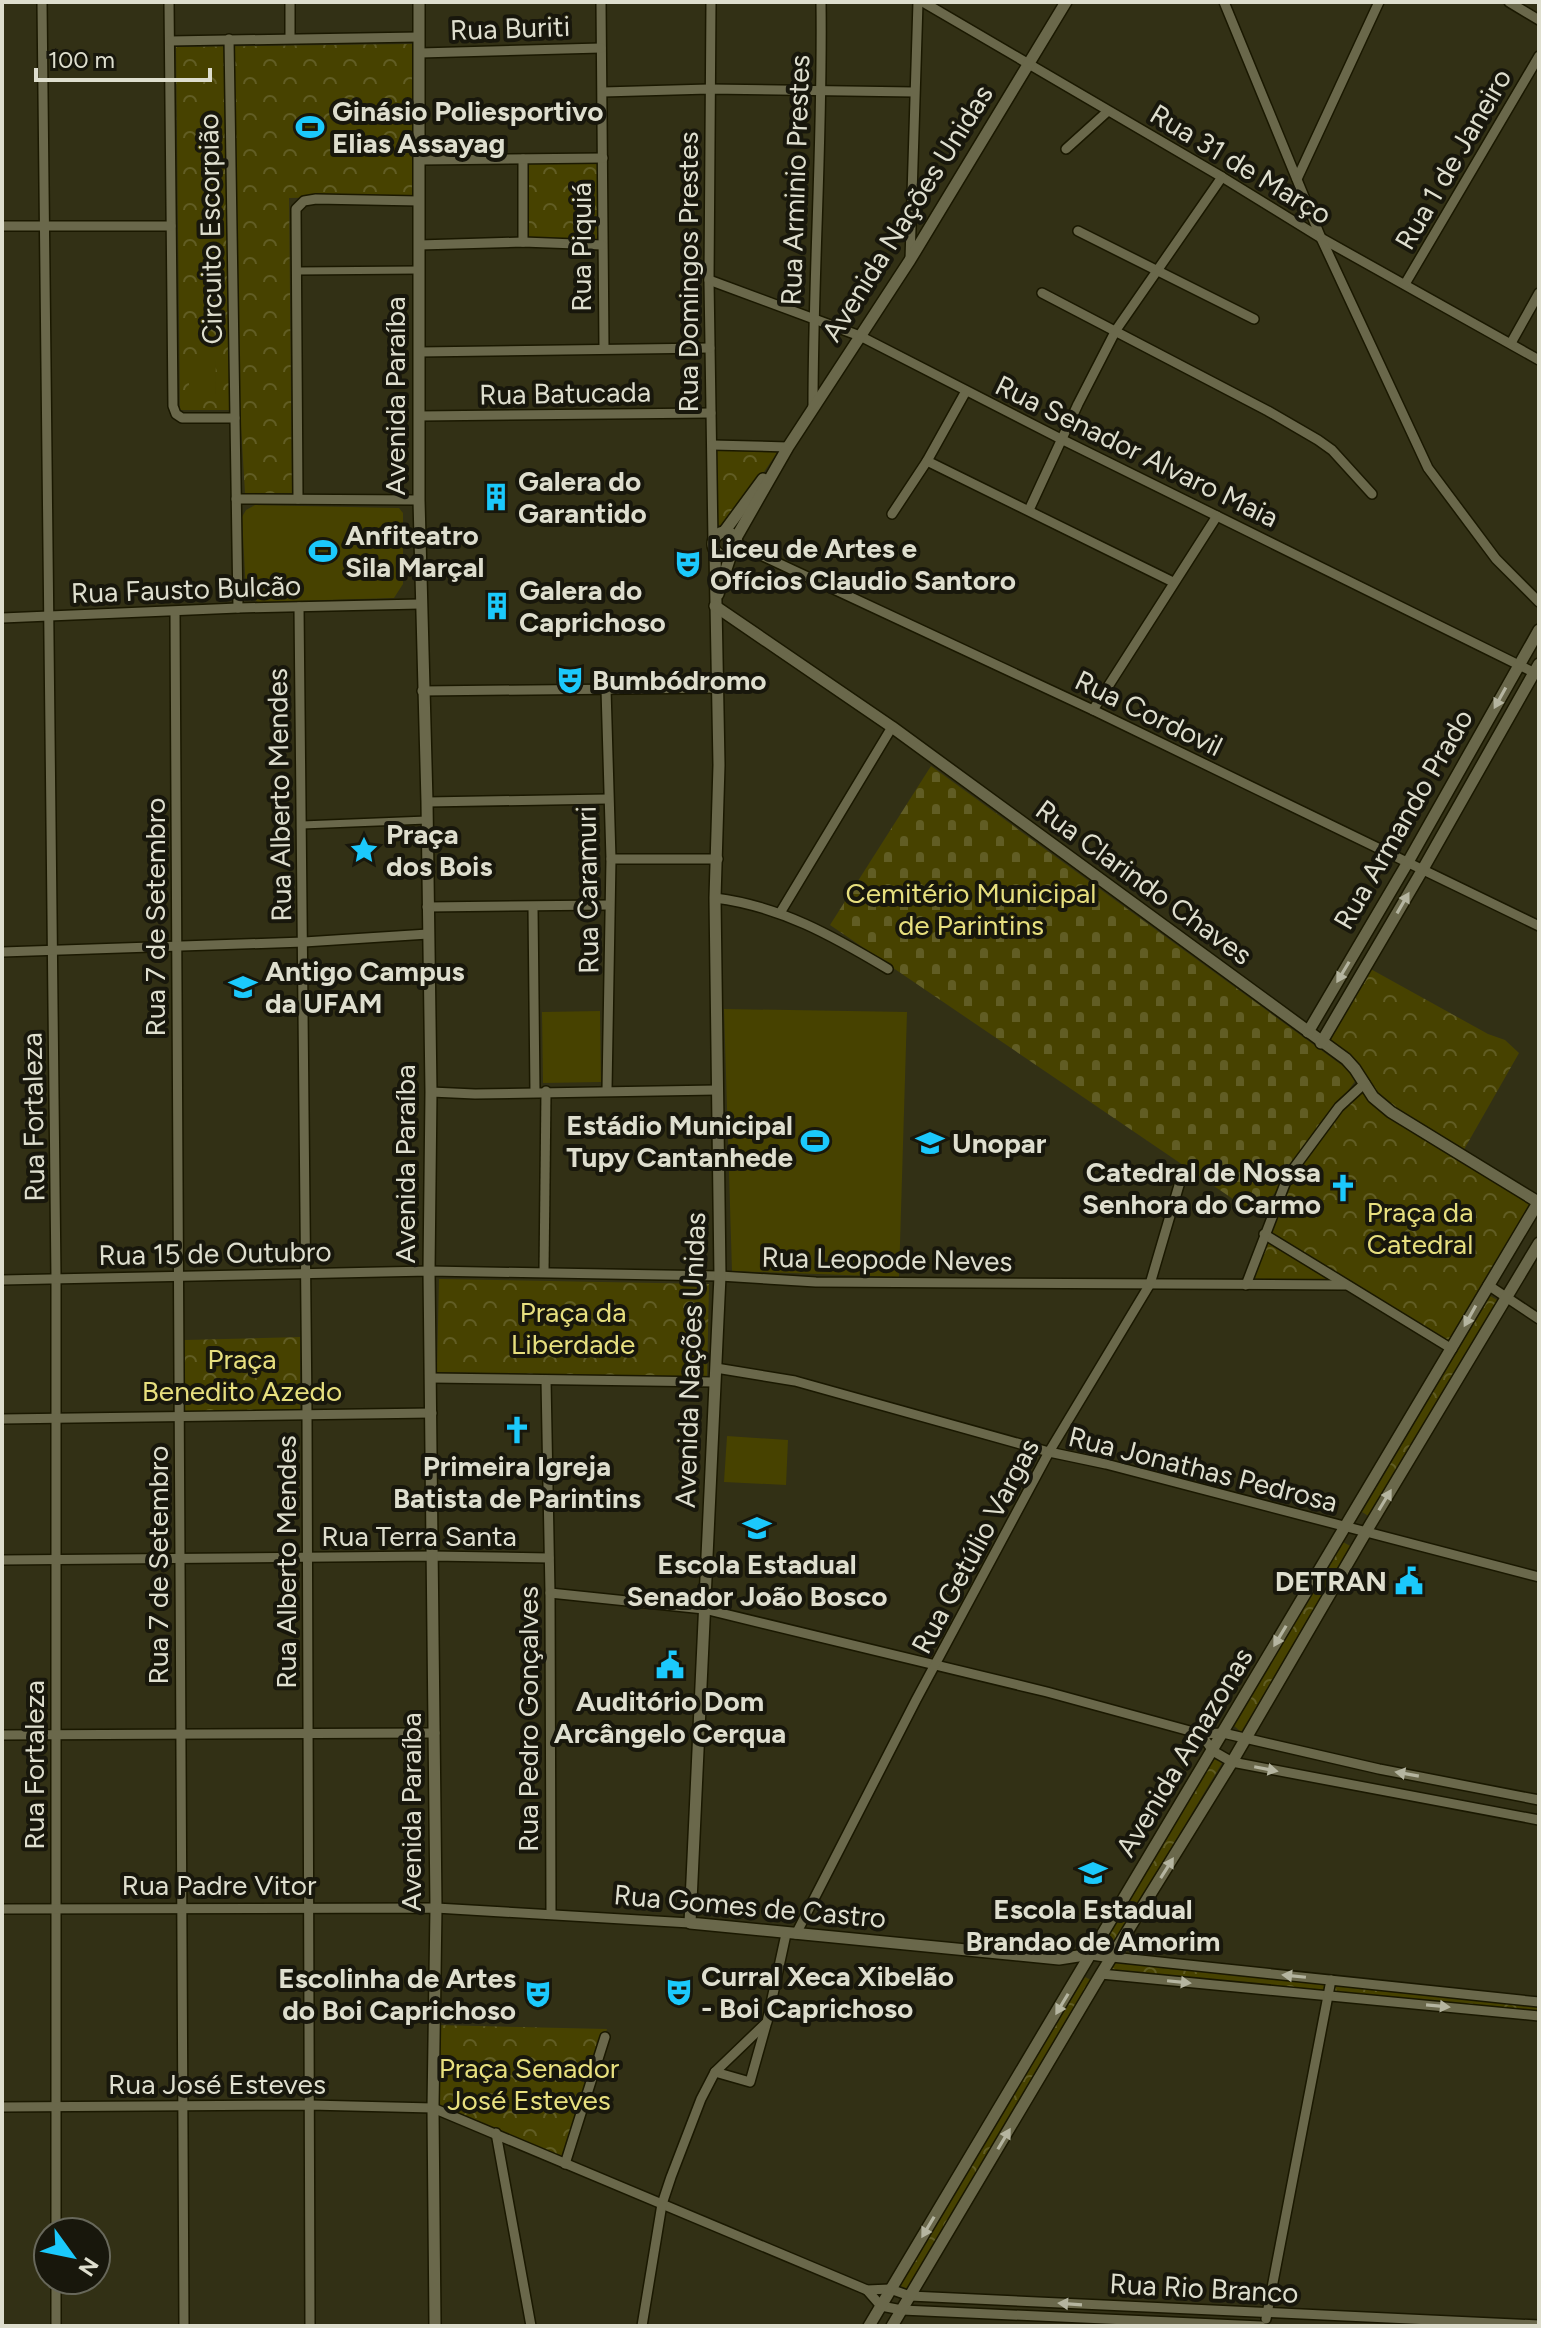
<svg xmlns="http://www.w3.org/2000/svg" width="1541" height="2328" font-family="Figtree,sans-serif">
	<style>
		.cemetery { fill: url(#cemetery-stones) }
		.park { fill: url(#park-crowns) }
		.pitch { fill: #474200 }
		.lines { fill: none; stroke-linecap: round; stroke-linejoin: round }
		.pedestrian-casing { stroke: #1a1800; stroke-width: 10 }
		.minor-casing { stroke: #1a1800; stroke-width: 12 }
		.tertiary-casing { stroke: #1a1800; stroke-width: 14 }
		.pedestrian { stroke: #6a684b; stroke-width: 7 }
		.minor { stroke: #6a684b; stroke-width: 9 }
		.tertiary { stroke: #6a684b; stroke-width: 11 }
		.oneway { fill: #b5b5a0 }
		.labels { text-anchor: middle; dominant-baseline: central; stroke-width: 8; stroke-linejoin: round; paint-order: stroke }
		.street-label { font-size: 28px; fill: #dedece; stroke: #18170c }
		.poi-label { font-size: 28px; font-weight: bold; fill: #dedece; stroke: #18170c; text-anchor: start }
		.park-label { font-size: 28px; fill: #e7df7e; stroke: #18170c }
	</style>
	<defs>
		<pattern id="cemetery-stones" width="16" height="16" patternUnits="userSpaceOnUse" patternTransform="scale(2)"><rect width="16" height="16" fill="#474200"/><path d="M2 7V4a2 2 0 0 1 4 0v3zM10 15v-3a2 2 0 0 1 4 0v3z" fill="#615d24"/></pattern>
		<pattern id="park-crowns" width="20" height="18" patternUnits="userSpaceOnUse" patternTransform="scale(2)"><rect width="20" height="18" fill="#474200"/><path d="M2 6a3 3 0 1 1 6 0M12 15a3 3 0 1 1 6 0" fill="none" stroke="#615d24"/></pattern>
	</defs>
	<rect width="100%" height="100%" fill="#323015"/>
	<path class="cemetery" d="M931,766L1358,1077L1258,1216L830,925Z"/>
	<g class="park">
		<path d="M412,44V195L289,198L292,493H245L240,410H180L176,47Z"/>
		<path d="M525,161L599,162L598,239L528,238Z"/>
		<path d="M714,448L779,450L729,523L723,526L715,524Z"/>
		<path d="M1367,967L1488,1034L1505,1040L1519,1053L1462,1153L1539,1200L1452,1348L1345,1282L1248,1284L1297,1162L1365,1083L1324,1043Z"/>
		<path d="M439,1279L709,1284L707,1378L437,1372Z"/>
		<path d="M1490,1296L1499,1301L1370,1517L1362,1512Z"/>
		<path d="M300,1337V1410L184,1412V1340Z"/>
		<path d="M1343,1542L1352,1547L1241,1732L1233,1725Z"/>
		<path d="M1214,1759L1222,1763L1110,1950L1103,1945Z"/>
		<path d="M1112,1958L1539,2002V2016L1102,1973Z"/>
		<path d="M1085,1977L1093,1981L908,2289L898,2285Z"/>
		<path d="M436,2025L607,2029L567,2160L435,2108Z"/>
	</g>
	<g class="pitch">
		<path d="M189,359H216L215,395H189Z"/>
		<path d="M255,505L399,508L403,513V584L394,598L258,602L246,593L242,517L246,510Z"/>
		<path d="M724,1009L907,1012L899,1277L732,1271Z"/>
		<path d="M600,1011L601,1082L543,1083L542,1012Z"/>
		<path d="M727,1436L788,1440L786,1485L724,1482Z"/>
	</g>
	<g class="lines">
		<defs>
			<g id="pedestrian">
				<path d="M297,271L419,270"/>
				<path d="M302,825L427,820"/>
			</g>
			<g id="minor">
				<path d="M42,2L56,1278V2232"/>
				<path d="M169,2L173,406L176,414L182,418H235"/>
				<path d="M290,2V37"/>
				<path d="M601,2L604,348"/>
				<path d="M711,2L709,280L713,541"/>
				<path d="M923,2L1222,177L1321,238L1539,360"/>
				<path d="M1224,2L1321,238L1428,468L1496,559L1539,602"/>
				<path d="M1509,2L1539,20"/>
				<path d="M229,39L238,608"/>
				<path d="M170,41L419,37"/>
				<path d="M420,53L601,48"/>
				<path d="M603,92L709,89L914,92"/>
				<path d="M1066,149L1108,111"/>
				<path d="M523,159V242"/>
				<path d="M420,160L603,158"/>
				<path d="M1297,179L1379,2"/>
				<path d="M2,226H171"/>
				<path d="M1078,231L1254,319"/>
				<path d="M419,245L523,242L602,245"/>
				<path d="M910,260L918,2"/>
				<path d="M709,280L860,336L1061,439L1539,675"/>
				<path d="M1405,284L1539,56"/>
				<path d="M1042,293L1268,411L1318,440L1332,450L1372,494"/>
				<path d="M1511,343L1539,293"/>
				<path d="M419,352L710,348"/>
				<path d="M813,407C813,272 823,137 821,2"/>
				<path d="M419,416L711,413"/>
				<path d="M712,445L788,447"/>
				<path d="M927,461L1173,582"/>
				<path d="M236,499L419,500"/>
				<path d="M298,499L296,209L304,201L316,199L419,201"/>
				<path d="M1029,510L1078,404L1116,330L1222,177"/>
				<path d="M892,514L927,461L966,391"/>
				<path d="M737,544L1093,710L1539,926"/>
				<path d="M299,607L307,1414L310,2326"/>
				<path d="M175,612L184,2326"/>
				<path d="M2,618L238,608L420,604"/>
				<path d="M606,689L611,859L607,1090"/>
				<path d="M422,691L717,688"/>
				<path d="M1093,710L1217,516"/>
				<path d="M427,802L608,799"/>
				<path d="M611,859H718"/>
				<path d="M715,898C780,906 833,936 888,969"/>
				<path d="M427,907L609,905"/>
				<path d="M533,907L535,1092"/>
				<path d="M780,913L892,727"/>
				<path d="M2,952L304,942L428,934"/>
				<path d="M431,1092L475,1094L717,1090"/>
				<path d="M1264,1234L1452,1349"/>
				<path d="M544,1272L546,1091"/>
				<path d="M2,1280L429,1271L720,1276L816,1282L1345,1285"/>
				<path d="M1246,1285L1288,1176L1339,1107L1365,1083"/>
				<path d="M1488,1285L1539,1319"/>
				<path d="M716,1368L795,1381L1049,1452L1106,1464L1539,1577"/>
				<path d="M431,1378L714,1382"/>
				<path d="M546,1380L550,1593L551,1913"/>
				<path d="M2,1419L432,1413"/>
				<path d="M2,1560L432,1556L549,1558"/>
				<path d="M550,1593L704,1609L1047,1692L1201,1734L1223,1733L1379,1769L1539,1800"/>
				<path d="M1201,1734L1213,1751L1232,1762L1539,1820"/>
				<path d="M2,1735L435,1733"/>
				<path d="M2,1909L436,1908L690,1923"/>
				<path d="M796,1934L916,1700L1049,1452L1150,1284L1182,1175"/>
				<path d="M1112,1957L1539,2002"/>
				<path d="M1101,1974L1539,2016"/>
				<path d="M715,2072L750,2082L766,2025"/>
				<path d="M2,2107L310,2105L433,2108L867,2290L890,2289L910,2296L1539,2325"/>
				<path d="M496,2133L531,2326"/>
				<path d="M565,2164L605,2037"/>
				<path d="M867,2290L881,2306L902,2310L1261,2326"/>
				<path d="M1266,2319L1331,1980"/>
				<path d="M56,2326V2280"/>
				<path d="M642,2326L662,2204L671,2177L701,2099L715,2072L767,2022L786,1934"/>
			</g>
			<g id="tertiary">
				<path d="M419,2V500L427,802L431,1092L429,1271L436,1908L433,2108L435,2326"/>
				<circle cx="725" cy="544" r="12"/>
				<path d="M724,532L763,479"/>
				<path d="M736,538L788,447L910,260L1066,2"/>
				<path d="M715,551L719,765L715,898L720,1276L690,1923L1059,1959L1091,1954L1112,1957"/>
				<path d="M718,594L731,554"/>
				<path d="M715,606L892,727L1346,1059L1355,1069L1373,1097L1391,1112L1538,1202"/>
				<path d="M1308,1032L1408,862L1539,630"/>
				<path d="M1321,1043L1423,869L1539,664"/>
				<path d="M869,2326L1539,1201"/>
				<path d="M892,2326L1101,1974L1232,1762L1370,1525L1539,1243"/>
			</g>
		</defs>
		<use href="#pedestrian" class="pedestrian-casing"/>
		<use href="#minor" class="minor-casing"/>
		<use href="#tertiary" class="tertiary-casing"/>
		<use href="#pedestrian" class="pedestrian"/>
		<use href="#minor" class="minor"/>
		<use href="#tertiary" class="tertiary"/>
	</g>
	<defs><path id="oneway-solid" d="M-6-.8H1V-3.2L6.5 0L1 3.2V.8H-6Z" transform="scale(2)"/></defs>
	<g class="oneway">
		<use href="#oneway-solid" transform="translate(1500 698) rotate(119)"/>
		<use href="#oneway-solid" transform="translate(1403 903) rotate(-60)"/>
		<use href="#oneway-solid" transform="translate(1343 972) rotate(121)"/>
		<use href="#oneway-solid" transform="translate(1470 1316) rotate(119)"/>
		<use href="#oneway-solid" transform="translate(1385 1500) rotate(-59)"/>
		<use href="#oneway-solid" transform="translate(1280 1636) rotate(121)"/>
		<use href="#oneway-solid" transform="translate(1266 1769) rotate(11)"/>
		<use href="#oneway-solid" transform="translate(1407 1774) rotate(-170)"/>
		<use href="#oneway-solid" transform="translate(1167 1868) rotate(-58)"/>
		<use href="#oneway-solid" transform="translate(1294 1976) rotate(-174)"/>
		<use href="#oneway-solid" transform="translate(1179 1982) rotate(6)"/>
		<use href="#oneway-solid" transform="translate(1062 2004) rotate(121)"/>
		<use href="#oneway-solid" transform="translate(1438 2006) rotate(5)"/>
		<use href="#oneway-solid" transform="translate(1004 2139) rotate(-59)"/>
		<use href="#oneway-solid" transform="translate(928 2227) rotate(121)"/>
		<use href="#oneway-solid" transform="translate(1070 2304) rotate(-176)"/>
	</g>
	<defs>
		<symbol id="stadium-bare" viewBox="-9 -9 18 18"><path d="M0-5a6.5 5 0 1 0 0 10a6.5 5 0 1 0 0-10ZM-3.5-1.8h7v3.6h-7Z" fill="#1bc9fc" stroke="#18170c" stroke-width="2.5" paint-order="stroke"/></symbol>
		<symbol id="building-bare" viewBox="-9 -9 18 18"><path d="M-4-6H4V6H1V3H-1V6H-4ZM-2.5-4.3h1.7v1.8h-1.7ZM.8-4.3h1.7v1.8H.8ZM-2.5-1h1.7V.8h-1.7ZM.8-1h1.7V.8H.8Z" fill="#1bc9fc" stroke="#18170c" stroke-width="2.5" paint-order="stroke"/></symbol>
		<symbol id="theatre-bare" viewBox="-9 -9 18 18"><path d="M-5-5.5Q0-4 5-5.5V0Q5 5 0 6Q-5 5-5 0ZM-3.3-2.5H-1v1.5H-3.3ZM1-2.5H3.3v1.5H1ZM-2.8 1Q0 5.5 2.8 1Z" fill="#1bc9fc" stroke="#18170c" stroke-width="2.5" paint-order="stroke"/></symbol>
		<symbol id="sight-bare" viewBox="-9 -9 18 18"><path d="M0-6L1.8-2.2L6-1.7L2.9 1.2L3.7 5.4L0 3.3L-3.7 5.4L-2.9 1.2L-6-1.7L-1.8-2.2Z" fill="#1bc9fc" stroke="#18170c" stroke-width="2.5" paint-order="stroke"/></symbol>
		<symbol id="university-bare" viewBox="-9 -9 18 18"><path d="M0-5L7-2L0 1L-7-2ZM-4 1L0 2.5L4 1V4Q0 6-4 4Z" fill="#1bc9fc" stroke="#18170c" stroke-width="2.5" paint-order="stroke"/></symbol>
		<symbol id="church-bare" viewBox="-9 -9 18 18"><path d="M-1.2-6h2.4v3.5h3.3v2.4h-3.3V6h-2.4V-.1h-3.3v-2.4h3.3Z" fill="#1bc9fc" stroke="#18170c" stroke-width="2.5" paint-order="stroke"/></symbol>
		<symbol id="school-bare" viewBox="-9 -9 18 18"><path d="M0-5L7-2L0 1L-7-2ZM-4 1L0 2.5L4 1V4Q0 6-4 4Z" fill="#1bc9fc" stroke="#18170c" stroke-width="2.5" paint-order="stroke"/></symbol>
		<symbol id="civic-bare" viewBox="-9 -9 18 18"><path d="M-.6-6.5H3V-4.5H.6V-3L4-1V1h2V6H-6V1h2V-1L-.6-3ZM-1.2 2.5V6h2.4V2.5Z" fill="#1bc9fc" stroke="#18170c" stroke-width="2.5" paint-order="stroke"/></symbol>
	</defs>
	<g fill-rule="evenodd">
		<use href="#stadium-bare" x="290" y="107" width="40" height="40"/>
		<use href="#building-bare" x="476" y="477" width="40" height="40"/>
		<use href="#stadium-bare" x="303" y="531" width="40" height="40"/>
		<use href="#theatre-bare" x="668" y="544" width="40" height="40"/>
		<use href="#building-bare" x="477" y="586" width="40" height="40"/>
		<use href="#theatre-bare" x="550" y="660" width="40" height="40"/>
		<use href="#sight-bare" x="344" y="830" width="40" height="40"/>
		<use href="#university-bare" x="223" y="967" width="40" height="40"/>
		<use href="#stadium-bare" x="795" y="1121" width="40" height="40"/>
		<use href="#university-bare" x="910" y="1123" width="40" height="40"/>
		<use href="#church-bare" x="1323" y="1168" width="40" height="40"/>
		<use href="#church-bare" x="497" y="1410" width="40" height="40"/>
		<use href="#school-bare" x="737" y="1508" width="40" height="40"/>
		<use href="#civic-bare" x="1389" y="1561" width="40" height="40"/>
		<use href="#civic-bare" x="650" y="1645" width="40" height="40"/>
		<use href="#school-bare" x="1073" y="1853" width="40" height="40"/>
		<use href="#theatre-bare" x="659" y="1972" width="40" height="40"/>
		<use href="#theatre-bare" x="518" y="1974" width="40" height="40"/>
	</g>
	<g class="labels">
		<g class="street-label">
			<text transform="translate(510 28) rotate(-2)">Rua Buriti</text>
			<text transform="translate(1453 159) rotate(-60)">Rua 1 de Janeiro</text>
			<text transform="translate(1241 164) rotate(31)">Rua 31 de Março</text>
			<text transform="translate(795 180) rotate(-88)">Rua Arminio Prestes</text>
			<text transform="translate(907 213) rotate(-58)">Avenida Nações Unidas</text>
			<text transform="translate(210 229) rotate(-91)">Circuito Escorpião</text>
			<text transform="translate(581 247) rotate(-90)">Rua Piquiá</text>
			<text transform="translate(688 272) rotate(-90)">Rua Domingos Prestes</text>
			<text transform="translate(565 393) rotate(-1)">Rua Batucada</text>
			<text transform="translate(395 396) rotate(-90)">Avenida Paraíba</text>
			<text transform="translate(1137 451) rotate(26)">Rua Senador Alvaro Maia</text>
			<text transform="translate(186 589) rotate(-2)">Rua Fausto Bulcão</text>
			<text transform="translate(1149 713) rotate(26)">Rua Cordovil</text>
			<text transform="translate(279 795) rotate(-91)">Rua Alberto Mendes</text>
			<text transform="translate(1403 819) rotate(-60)">Rua Armando Prado</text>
			<text transform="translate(1144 882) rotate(36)">Rua Clarindo Chaves</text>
			<text transform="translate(587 890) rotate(-91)">Rua Caramuri</text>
			<text transform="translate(155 917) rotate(-90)">Rua 7 de Setembro</text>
			<text transform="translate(33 1117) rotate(-91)">Rua Fortaleza</text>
			<text transform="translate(405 1164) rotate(-90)">Avenida Paraíba</text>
			<text transform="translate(215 1253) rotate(-1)">Rua 15 de Outubro</text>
			<text transform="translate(887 1259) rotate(1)">Rua Leopode Neves</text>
			<text transform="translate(690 1360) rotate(-88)">Avenida Nações Unidas</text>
			<text transform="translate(1203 1469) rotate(14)">Rua Jonathas Pedrosa</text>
			<text x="419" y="1536">Rua Terra Santa</text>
			<text transform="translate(975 1546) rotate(-62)">Rua Getúlio Vargas</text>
			<text transform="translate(286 1562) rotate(-90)">Rua Alberto Mendes</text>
			<text transform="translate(158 1565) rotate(-90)">Rua 7 de Setembro</text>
			<text transform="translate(528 1719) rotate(-90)">Rua Pedro Gonçalves</text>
			<text transform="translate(1184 1752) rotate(-59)">Avenida Amazonas</text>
			<text transform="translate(34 1765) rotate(-90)">Rua Fortaleza</text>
			<text transform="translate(411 1812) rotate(-90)">Avenida Paraíba</text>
			<text x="219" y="1885">Rua Padre Vitor</text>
			<text transform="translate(750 1906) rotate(5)">Rua Gomes de Castro</text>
			<text x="217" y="2084">Rua José Esteves</text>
			<text transform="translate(1204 2288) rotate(3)">Rua Rio Branco</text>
		</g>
		<g class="poi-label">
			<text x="332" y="111">Ginásio Poliesportivo<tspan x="332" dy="32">Elias Assayag</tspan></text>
			<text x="518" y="481">Galera do<tspan x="518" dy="32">Garantido</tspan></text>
			<text x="345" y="535">Anfiteatro<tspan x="345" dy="32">Sila Marçal</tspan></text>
			<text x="710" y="548">Liceu de Artes e<tspan x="710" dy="32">Ofícios Claudio Santoro</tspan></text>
			<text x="519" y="590">Galera do<tspan x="519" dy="32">Caprichoso</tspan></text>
			<text x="592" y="680">Bumbódromo</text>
			<text x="386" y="834">Praça<tspan x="386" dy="32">dos Bois</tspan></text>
			<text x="265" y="971">Antigo Campus<tspan x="265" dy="32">da UFAM</tspan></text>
			<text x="793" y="1125" text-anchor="end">Estádio Municipal<tspan x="793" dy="32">Tupy Cantanhede</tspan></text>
			<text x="952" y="1143">Unopar</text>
			<text x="1321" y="1172" text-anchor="end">Catedral de Nossa<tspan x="1321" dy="32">Senhora do Carmo</tspan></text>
			<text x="517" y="1466" text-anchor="middle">Primeira Igreja<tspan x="517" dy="32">Batista de Parintins</tspan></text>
			<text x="757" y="1564" text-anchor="middle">Escola Estadual<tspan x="757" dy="32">Senador João Bosco</tspan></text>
			<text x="1387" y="1581" text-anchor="end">DETRAN</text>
			<text x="670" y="1701" text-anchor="middle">Auditório Dom<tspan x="670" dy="32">Arcângelo Cerqua</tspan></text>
			<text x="1093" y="1909" text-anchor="middle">Escola Estadual<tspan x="1093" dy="32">Brandao de Amorim</tspan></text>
			<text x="701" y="1976">Curral Xeca Xibelão<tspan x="701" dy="32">- Boi Caprichoso</tspan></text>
			<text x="516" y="1978" text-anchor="end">Escolinha de Artes<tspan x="516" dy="32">do Boi Caprichoso</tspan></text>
		</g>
		<g class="park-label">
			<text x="971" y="893">Cemitério Municipal<tspan x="971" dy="32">de Parintins</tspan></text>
			<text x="1420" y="1212">Praça da<tspan x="1420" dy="32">Catedral</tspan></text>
			<text x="573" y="1312">Praça da<tspan x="573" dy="32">Liberdade</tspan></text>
			<text x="242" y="1359">Praça<tspan x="242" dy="32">Benedito Azedo</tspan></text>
			<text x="529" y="2068">Praça Senador<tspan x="529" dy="32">José Esteves</tspan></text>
		</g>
	</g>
	<rect width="1541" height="2328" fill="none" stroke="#dedece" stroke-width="8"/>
	<g transform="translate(72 2256) rotate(123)"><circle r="38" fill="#18170c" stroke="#67675a" stroke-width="2"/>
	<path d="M0-6L14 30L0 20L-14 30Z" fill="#1bc9fc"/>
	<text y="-12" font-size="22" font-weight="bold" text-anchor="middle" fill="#dedece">N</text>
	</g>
	<path d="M36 68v12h174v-12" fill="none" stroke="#dedece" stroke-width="4"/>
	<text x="48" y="68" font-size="24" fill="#dedece" stroke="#18170c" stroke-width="6" paint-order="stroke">100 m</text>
</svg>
